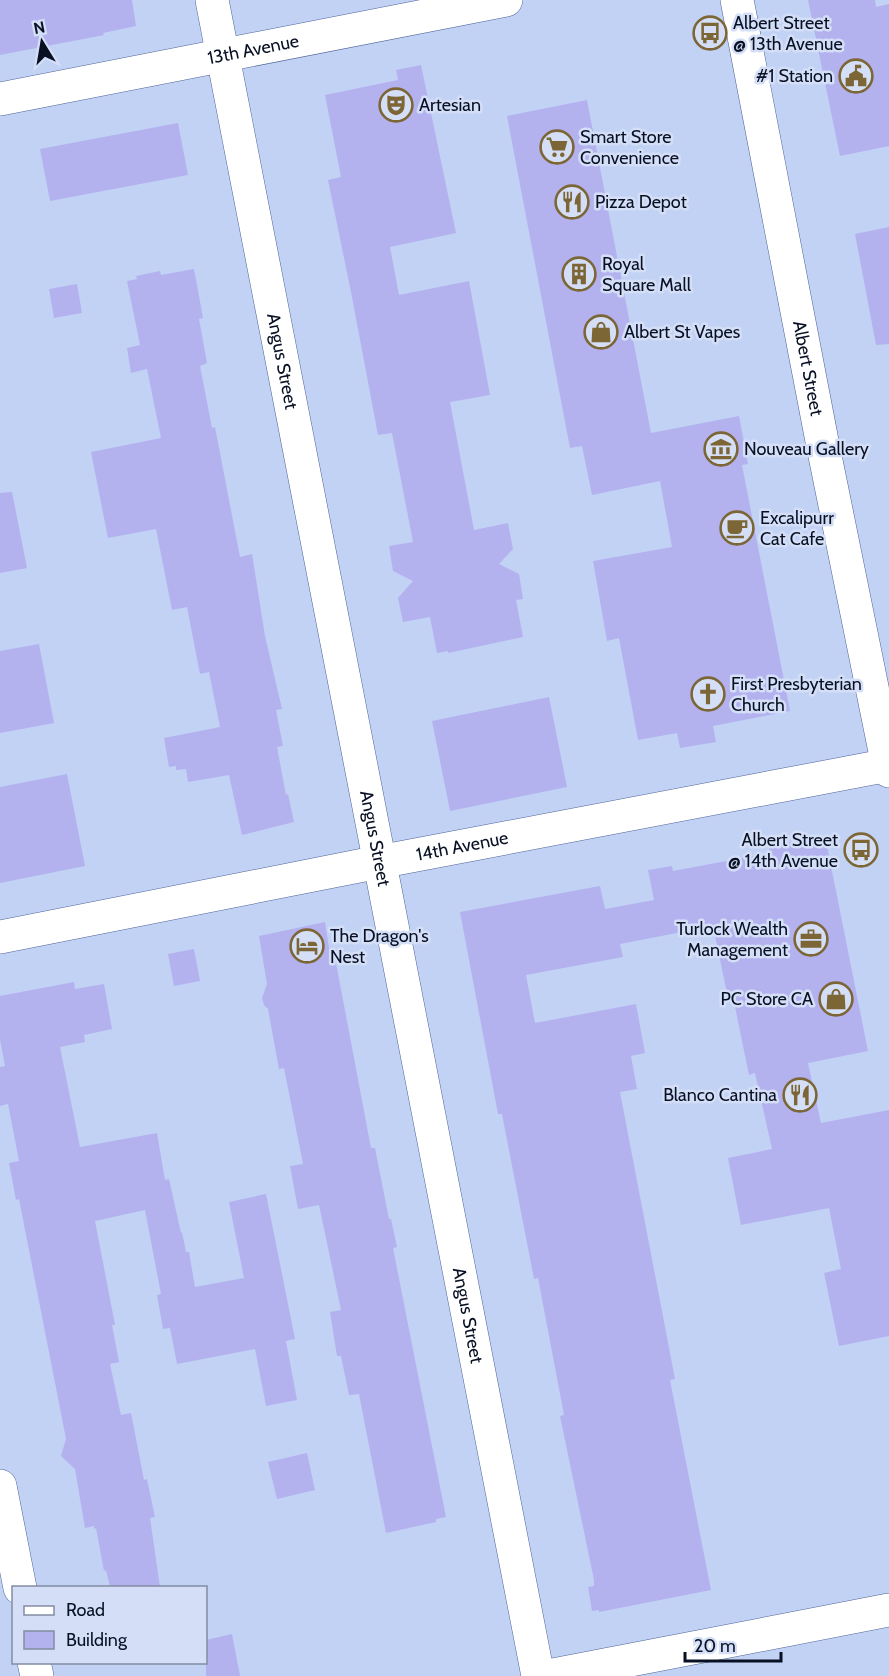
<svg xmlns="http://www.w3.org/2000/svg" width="889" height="1676" font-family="Cabin,sans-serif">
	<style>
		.building { fill: #b3b2ef }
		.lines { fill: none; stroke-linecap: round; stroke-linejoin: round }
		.minor-casing { stroke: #4d6397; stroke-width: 34 }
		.major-casing { stroke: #4d6397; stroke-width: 34 }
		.minor { stroke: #fff; stroke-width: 33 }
		.major { stroke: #fff; stroke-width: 33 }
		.labels { text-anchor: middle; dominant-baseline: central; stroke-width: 5; stroke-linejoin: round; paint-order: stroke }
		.poi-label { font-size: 18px; fill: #081024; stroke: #d4dff7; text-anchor: start }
		.street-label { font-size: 18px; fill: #081024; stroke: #d4dff7 }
	</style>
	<rect width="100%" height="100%" fill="#c2d2f5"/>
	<g class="building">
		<path d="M0,0H132L136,26L103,33L104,35L0,55Z"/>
		<path d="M808,0H875L876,7L889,4V146L840,156Z"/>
		<path d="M421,65L456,233L390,247L399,295L469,281L490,395L450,402L474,530L508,523L513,549L499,564L519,574L523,599L516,600L523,637L448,653V651L437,653L430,617L403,622L398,598L413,581L393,571L389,546L413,542L392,433L378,435L351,292L328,180L341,177L325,95L398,80L396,70Z"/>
		<path d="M587,100L651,433L739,416L748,464L742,465L790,711L713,726L716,742L680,748L677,733L638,740L619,638L607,641L593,561L672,547L660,481L592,495L582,446L570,448L507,116Z"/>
		<path d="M178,123L188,175L50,201L40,149Z"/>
		<path d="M889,227V344L876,345L855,234Z"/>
		<path d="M194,269L203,318L199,319L207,363L200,366L212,428L215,427L240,557L252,554L265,636L282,709L276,710L283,746L277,747L286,795L288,794L294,822L242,835L229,775L188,782L186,769L176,770V766L169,767L164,738L220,727L209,672L200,674L187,607L172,610L156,529L108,538L91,452L161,438L147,369L131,373L127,348L140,345L127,281L137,279L136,276L160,271L161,275Z"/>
		<path d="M77,284L82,313L54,318L49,289Z"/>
		<path d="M12,492L27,568L0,573V493Z"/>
		<path d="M39,644L54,723L0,733V651Z"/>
		<path d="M549,697L567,787L450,811L432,721Z"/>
		<path d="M67,774L85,866L0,883V787Z"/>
		<path d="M825,836L868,1051L808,1063L821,1123L889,1110V1336L839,1346L824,1273L841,1269L829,1208L741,1225L728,1158L772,1149L755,1073L749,1075L734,1002L729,1003L713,926L620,944L623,957L526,975L535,1023L636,1004L645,1053L631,1056L637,1089L620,1092L675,1379L670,1380L711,1590L599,1612V1610L592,1611L588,1587L594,1586V1580L560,1416L564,1415L538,1278L534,1279L502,1114H498L460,912L600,886L605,909L654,900L648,870L672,866L673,871L770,853L769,846Z"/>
		<path d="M325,922L329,948L333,947L371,1148H375L389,1219H391L397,1247L393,1248L446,1517L436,1519V1522L386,1533L359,1394L349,1395L341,1356H337L330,1312L341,1310L319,1205L298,1209L290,1166L303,1164L284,1068L279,1069L268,1009L264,1005L262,998L267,984L259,936Z"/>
		<path d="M194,949L200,981L174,986L168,954Z"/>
		<path d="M74,982L75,989L104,984L112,1029L84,1035L85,1042L60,1047L80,1147L157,1133L165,1180L169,1179L181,1233L182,1232L186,1252H189L195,1287L244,1278L229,1202L266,1194L295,1339L286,1341L297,1400L266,1406L255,1349L177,1364L170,1328L163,1329L157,1295L161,1294L145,1210L95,1221L115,1325H112L119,1362L110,1364L121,1415L131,1413L144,1480L147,1479L155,1517L150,1518L160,1587H110L106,1570L104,1571L96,1528L94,1529V1526L85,1528L75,1469L61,1456L66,1439L19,1199L16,1200L9,1163L19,1161L8,1104L0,1106V1067L5,1066L0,1040V996Z"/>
		<path d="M307,1453L315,1490L277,1499L268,1462Z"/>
		<path d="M232,1634L240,1676H206V1640Z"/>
	</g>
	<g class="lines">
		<defs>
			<g id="minor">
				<path id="s1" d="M212,0L538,1676"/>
				<path id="s2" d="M0,99L506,0"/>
				<path id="s3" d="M0,937L379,862L889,765"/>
				<path d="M0,1486L20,1588"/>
				<path d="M34,1662L37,1676"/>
				<path d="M548,1676L889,1610"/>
			</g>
			<g id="major">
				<path id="s4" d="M737,0L822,441L889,771"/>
			</g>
		</defs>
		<use href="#minor" class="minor-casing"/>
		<use href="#major" class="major-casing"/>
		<use href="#minor" class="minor"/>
		<use href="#major" class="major"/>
	</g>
	<defs>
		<symbol id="bus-ring" viewBox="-11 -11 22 22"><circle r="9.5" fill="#d4dff7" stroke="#7c6636" stroke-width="1.5"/><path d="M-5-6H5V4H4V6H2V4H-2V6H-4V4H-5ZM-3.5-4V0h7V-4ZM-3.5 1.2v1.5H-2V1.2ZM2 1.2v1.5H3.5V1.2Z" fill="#7c6636"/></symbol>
		<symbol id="civic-ring" viewBox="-11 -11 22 22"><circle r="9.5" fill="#d4dff7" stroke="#7c6636" stroke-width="1.5"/><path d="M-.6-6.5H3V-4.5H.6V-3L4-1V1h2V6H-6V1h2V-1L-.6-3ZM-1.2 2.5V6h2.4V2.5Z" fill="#7c6636"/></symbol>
		<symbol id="theatre-ring" viewBox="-11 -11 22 22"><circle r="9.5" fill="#d4dff7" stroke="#7c6636" stroke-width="1.5"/><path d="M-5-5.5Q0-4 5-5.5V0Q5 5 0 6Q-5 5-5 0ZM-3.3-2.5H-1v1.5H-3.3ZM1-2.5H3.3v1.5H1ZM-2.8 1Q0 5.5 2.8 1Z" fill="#7c6636"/></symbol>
		<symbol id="supermarket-ring" viewBox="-11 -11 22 22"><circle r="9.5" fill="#d4dff7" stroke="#7c6636" stroke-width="1.5"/><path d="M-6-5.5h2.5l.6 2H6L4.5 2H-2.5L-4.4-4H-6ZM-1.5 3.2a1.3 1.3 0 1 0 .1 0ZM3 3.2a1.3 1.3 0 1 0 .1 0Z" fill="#7c6636"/></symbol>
		<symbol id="restaurant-ring" viewBox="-11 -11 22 22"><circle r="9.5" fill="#d4dff7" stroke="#7c6636" stroke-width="1.5"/><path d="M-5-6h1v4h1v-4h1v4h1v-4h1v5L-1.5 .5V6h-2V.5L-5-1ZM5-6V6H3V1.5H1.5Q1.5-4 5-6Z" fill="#7c6636"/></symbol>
		<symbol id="building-ring" viewBox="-11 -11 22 22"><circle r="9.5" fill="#d4dff7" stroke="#7c6636" stroke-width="1.5"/><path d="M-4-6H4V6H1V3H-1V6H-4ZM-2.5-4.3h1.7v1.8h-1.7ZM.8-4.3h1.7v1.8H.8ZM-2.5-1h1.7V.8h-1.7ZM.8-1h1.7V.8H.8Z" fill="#7c6636"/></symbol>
		<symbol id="shop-ring" viewBox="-11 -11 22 22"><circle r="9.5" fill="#d4dff7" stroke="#7c6636" stroke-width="1.5"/><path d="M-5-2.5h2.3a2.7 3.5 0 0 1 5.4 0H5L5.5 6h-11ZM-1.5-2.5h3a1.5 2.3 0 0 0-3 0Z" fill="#7c6636"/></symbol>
		<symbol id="museum-ring" viewBox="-11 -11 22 22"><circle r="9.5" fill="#d4dff7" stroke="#7c6636" stroke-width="1.5"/><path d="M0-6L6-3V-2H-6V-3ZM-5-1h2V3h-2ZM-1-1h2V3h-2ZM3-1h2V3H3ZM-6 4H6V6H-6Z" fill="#7c6636"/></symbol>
		<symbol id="cafe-ring" viewBox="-11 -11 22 22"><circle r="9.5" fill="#d4dff7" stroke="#7c6636" stroke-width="1.5"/><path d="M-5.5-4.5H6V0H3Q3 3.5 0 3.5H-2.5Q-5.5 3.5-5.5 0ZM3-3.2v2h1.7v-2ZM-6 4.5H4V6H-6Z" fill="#7c6636"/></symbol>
		<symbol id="church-ring" viewBox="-11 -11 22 22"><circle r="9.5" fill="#d4dff7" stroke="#7c6636" stroke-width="1.5"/><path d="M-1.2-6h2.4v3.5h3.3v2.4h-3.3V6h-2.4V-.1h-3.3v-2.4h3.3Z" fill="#7c6636"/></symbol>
		<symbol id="office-ring" viewBox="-11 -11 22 22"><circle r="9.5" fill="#d4dff7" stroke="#7c6636" stroke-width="1.5"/><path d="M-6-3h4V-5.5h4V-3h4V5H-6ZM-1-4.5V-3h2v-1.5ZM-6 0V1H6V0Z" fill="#7c6636"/></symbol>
		<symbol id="hotel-ring" viewBox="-11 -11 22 22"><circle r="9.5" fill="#d4dff7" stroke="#7c6636" stroke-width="1.5"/><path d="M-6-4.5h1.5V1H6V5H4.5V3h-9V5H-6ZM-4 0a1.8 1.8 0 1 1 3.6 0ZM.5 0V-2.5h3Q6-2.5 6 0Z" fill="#7c6636"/></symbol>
	</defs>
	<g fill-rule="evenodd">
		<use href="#bus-ring" x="691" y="14" width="38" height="38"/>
		<use href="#civic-ring" x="837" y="57" width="38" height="38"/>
		<use href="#theatre-ring" x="377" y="86" width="38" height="38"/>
		<use href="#supermarket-ring" x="538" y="128" width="38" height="38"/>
		<use href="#restaurant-ring" x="553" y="183" width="38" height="38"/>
		<use href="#building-ring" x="560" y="255" width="38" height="38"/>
		<use href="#shop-ring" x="582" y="313" width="38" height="38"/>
		<use href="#museum-ring" x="702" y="430" width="38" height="38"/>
		<use href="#cafe-ring" x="718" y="509" width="38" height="38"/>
		<use href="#church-ring" x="689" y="675" width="38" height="38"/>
		<use href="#bus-ring" x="842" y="831" width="38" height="38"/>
		<use href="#office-ring" x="792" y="920" width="38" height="38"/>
		<use href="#hotel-ring" x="288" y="927" width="38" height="38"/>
		<use href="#shop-ring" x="817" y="980" width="38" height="38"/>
		<use href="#restaurant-ring" x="781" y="1076" width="38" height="38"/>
	</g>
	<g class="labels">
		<g class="poi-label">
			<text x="733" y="23">Albert Street<tspan x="733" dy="21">@ 13th Avenue</tspan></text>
			<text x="833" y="76" text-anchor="end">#1 Station</text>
			<text x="419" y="105">Artesian</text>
			<text x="580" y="137">Smart Store<tspan x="580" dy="21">Convenience</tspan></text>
			<text x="595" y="202">Pizza Depot</text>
			<text x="602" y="264">Royal<tspan x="602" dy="21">Square Mall</tspan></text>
			<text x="624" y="332">Albert St Vapes</text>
			<text x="744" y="449">Nouveau Gallery</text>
			<text x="760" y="518">Excalipurr<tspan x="760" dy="21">Cat Cafe</tspan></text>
			<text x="731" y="684">First Presbyterian<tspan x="731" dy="21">Church</tspan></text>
			<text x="838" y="840" text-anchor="end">Albert Street<tspan x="838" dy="21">@ 14th Avenue</tspan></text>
			<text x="788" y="929" text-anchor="end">Turlock Wealth<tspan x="788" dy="21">Management</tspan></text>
			<text x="330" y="936">The Dragon's<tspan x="330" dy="21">Nest</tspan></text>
			<text x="813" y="999" text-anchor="end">PC Store CA</text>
			<text x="777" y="1095" text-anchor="end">Blanco Cantina</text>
		</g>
		<g class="street-label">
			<text stroke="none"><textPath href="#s2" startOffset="258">13th Avenue</textPath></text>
			<text stroke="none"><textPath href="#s1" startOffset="368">Angus Street</textPath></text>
			<text stroke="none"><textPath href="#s4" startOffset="375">Albert Street</textPath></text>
			<text stroke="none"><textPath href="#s1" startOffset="854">Angus Street</textPath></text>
			<text stroke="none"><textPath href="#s3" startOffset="471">14th Avenue</textPath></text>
			<text stroke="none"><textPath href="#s1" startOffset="1340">Angus Street</textPath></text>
		</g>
	</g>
	<rect x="12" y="1586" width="195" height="78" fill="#d4dff7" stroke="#828ca3" stroke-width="1.5"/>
	<rect x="24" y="1606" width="30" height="9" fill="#ffffff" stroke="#828ca3" stroke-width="1.5"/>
	<text x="66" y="1616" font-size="18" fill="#081024">Road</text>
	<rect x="24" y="1631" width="30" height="18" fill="#b3b2ef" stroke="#828ca3" stroke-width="1.5"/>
	<text x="66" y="1646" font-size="18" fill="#081024">Building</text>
	<g transform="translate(42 42) rotate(349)" stroke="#d4dff7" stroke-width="4.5" paint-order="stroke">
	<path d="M0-4.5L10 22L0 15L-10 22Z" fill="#081024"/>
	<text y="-9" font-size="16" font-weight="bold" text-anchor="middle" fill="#081024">N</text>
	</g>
	<path d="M685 1652v9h96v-9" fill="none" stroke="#081024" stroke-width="3"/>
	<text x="694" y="1652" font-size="18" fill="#081024" stroke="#d4dff7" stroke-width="4.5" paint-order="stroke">20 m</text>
</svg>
